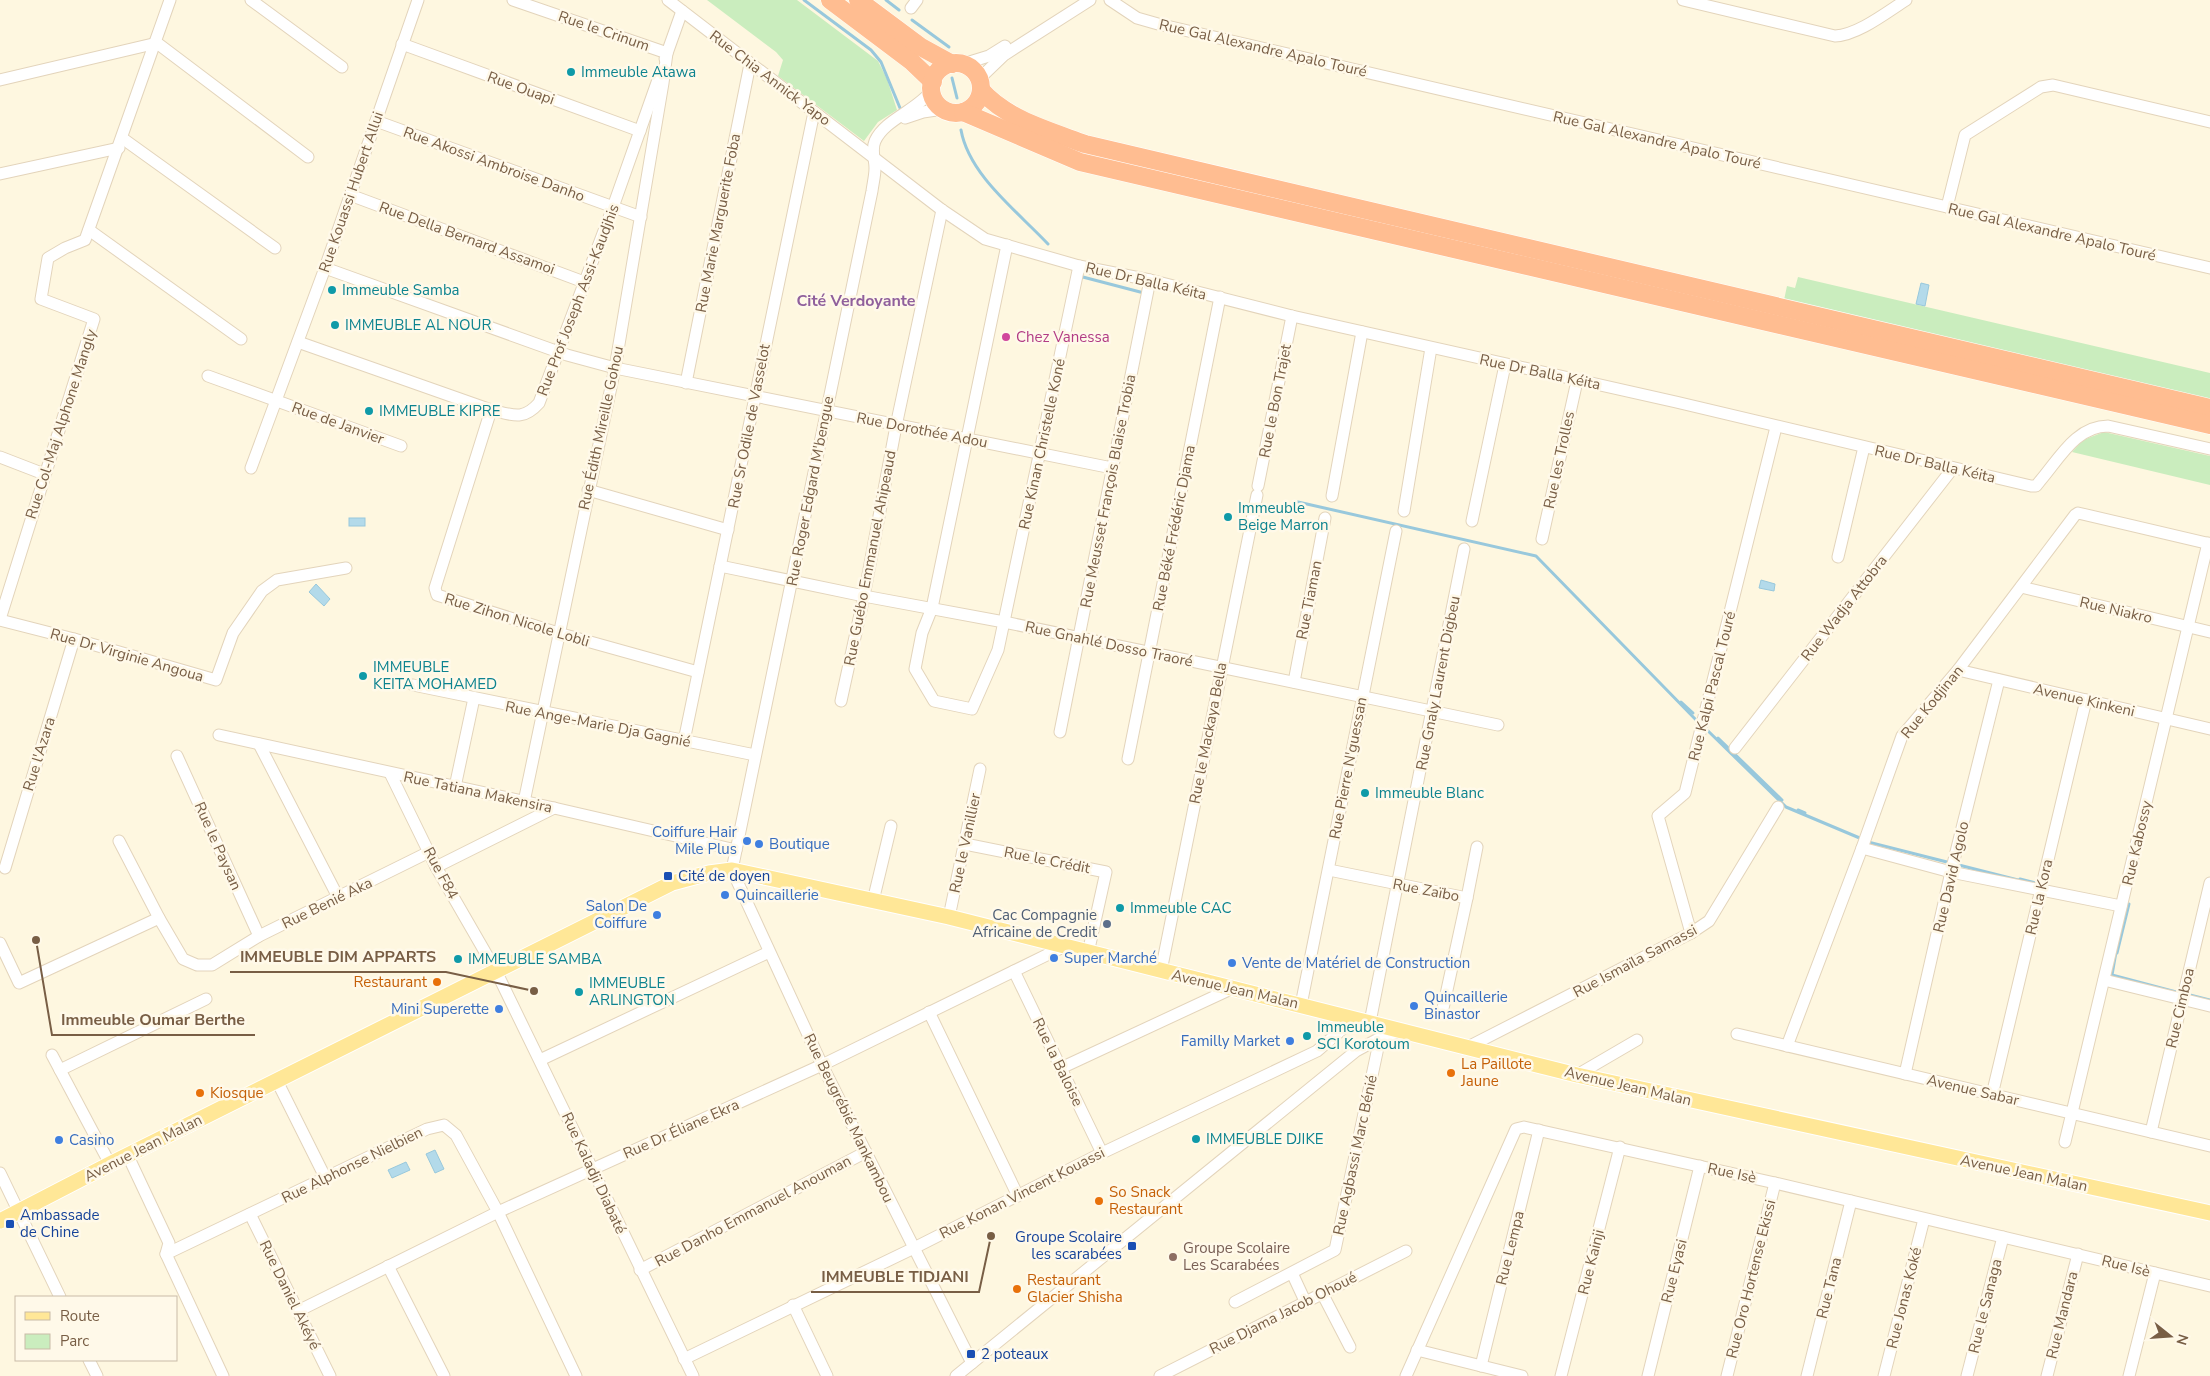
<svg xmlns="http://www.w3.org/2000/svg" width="2210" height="1376" font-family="'Nunito Sans',sans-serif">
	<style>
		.green { fill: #caedbe }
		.water { fill: #b3daea; stroke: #98c8dc }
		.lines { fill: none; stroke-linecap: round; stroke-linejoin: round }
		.stream { stroke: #98c8dc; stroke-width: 3 }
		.minor-casing { stroke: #e3d4bb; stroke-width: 13 }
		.major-casing { stroke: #fff; stroke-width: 17 }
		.highway-casing { stroke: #fff; stroke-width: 19 }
		.minor { stroke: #fff; stroke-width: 11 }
		.major { stroke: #ffe797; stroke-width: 15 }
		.highway { stroke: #ffbd91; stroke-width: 18 }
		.culture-dot { fill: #0f9aa8; stroke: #fff9e9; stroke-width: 2 }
		.hotel-dot { fill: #d1479c; stroke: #fff9e9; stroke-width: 2 }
		.shop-dot { fill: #3f7fe0; stroke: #fff9e9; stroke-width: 2 }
		.transit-dot { fill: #1a4fb4; stroke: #fff9e9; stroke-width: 2 }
		.service-dot { fill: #5c6f8a; stroke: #fff9e9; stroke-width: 2 }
		.food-dot { fill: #e8710a; stroke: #fff9e9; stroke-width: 2 }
		.education-dot { fill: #8d6e63; stroke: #fff9e9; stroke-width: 2 }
		.labels { text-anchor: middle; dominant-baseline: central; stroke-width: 5; stroke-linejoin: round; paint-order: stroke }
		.street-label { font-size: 15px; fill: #785e45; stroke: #fff9e9 }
		.culture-label { font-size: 15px; fill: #0d838f; stroke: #fff9e9; text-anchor: start }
		.hotel-label { font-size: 15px; fill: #b23c85; stroke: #fff9e9; text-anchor: start }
		.shop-label { font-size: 15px; fill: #366cbe; stroke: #fff9e9; text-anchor: start }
		.transit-label { font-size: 15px; fill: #164399; stroke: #fff9e9; text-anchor: start }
		.service-label { font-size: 15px; fill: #4e5e75; stroke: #fff9e9; text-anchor: end }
		.food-label { font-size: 15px; fill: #c56008; stroke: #fff9e9; text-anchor: start }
		.education-label { font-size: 15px; fill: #785e54; stroke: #fff9e9; text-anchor: start }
		.neighbourhood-label { font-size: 16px; font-weight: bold; fill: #90609c; stroke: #fff9e9 }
		.leader { fill: none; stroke: #785e45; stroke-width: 2 }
		.callout-dot { fill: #785e45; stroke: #fff9e9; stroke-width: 2 }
		.callout-label { font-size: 16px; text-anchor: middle; font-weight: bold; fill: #785e45; stroke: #fff9e9; stroke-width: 5; stroke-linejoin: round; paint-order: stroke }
	</style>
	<rect width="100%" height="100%" fill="#fef7e0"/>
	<g class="green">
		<path d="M707,0H797L878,61L887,79L897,110L878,122L864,141L778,76L783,60L776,52Z"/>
		<path d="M1798,277L2210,373V399L1784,300L1787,286L1795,288Z"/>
		<path d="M2104,432L2210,456V485L2072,452L2083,440Z"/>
	</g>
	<g class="water">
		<path d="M1921,283L1929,285L1925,306L1916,304Z"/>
		<rect x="349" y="518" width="16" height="8"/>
		<path d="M1761,580L1775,584L1774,591L1759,588Z"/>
		<path d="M316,584L330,599L324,606L309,592Z"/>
		<path d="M435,1150L444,1169L435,1173L426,1154Z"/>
		<path d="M406,1162L410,1170L392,1178L388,1170Z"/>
	</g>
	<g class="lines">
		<g class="stream">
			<path d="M804,0L871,50L881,62L900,108"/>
			<path d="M886,0L899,10"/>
			<path d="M912,20L949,47"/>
			<path d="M952,78L957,98"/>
			<path d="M961,130C969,175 1017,211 1048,244"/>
			<path d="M1079,276L1144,293"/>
			<path d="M1298,502L1536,556L1700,724"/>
			<path d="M1681,702L1693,713"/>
			<path d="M1705,728L1786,807L1862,839"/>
			<path d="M1718,738L1782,800"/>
			<path d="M1798,810L1805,813"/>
			<path d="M1868,842L2022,881"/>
			<path d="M2020,879L2036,883"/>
			<path d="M2116,952L2112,975L2180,993"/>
			<path d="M2117,953L2129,904"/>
			<path d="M2186,994L2210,1000"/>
		</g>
		<defs>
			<g id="minor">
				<path d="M251,0L342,67"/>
				<path d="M513,0L667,53L663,83L615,368L524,802"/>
				<path d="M668,0L942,210L985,239L1079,266L1150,280L1292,316L1676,402L2031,486H2036L2040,481C2059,459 2076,426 2108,426L2210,449"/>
				<path d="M1110,0L1137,18L1158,24L2210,268"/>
				<path d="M1683,0L1835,36C1858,35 1887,12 1906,0"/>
				<path d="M911,8L917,0"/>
				<path d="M402,44L640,131"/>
				<path d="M665,59L682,11"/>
				<path d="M963,64L989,56L1005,46"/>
				<path d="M979,79L1004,55L1090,0"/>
				<path d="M0,80L157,43L308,157"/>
				<path d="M932,90C918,110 885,119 875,141C871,150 875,159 875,168C875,176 873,183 872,191L732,870L822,1065L972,1363"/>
				<path d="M905,118L923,112L943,109"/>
				<path d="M376,121L641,217"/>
				<path d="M122,138L275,248"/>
				<path d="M0,174L119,148"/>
				<path d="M350,195L584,282"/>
				<path d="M1947,207L1965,135L2041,87L2053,85L2210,122"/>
				<path d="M89,230L241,339"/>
				<path d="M1007,245L932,608L922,633L915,669L934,701L972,709L998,650L1079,266"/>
				<path d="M325,268L567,355L615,368L1112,468"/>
				<path d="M298,342L491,410C513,415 523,421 539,403L613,207L660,74"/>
				<path d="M208,376L401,446"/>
				<path d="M686,383L750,64"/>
				<path d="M491,410L435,588L437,595L558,633L698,672"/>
				<path d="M0,457L44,474"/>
				<path d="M251,468L325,268L418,0"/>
				<path d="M1258,486L1292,316"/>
				<path d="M588,490L728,530"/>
				<path d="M1332,496L1362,332"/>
				<path d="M1404,511L1431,348"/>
				<path d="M1472,521L1505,365"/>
				<path d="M1542,539L1577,381"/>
				<path d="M1838,557L1864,447"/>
				<path d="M720,566L864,596L1004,622L1498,725"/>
				<path d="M2021,587L2210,632"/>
				<path d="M0,619L94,319L41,299L48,258L65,248L85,240L170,0"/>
				<path d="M0,620L74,639L216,680L233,633L262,591L277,580L346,568"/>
				<path d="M1958,670L2210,729"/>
				<path d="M1294,682L1325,518"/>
				<path d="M413,685L755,755"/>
				<path d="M841,701L864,596L896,426L942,210"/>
				<path d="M1060,732L1150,280"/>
				<path d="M219,735L554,808L736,850"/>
				<path d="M684,741L814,112"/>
				<path d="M259,744L338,897"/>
				<path d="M1735,748L1953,468"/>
				<path d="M177,756L259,936"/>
				<path d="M1128,759L1220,297"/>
				<path d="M390,773L436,867L496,971L693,1376"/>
				<path d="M455,787L474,698"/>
				<path d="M119,841L159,918L183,959L197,965H212L259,936L429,852"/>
				<path d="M965,844L1106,872L1088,953"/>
				<path d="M1862,848L1951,872L2121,906"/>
				<path d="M436,867L554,808"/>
				<path d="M5,868L74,639"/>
				<path d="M1329,870L1467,898L1442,1013"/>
				<path d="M1467,898L1477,847"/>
				<path d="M873,901L891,826"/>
				<path d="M949,917L980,769"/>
				<path d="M1691,933L1658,816L1685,793L1776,427"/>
				<path d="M0,943L19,983L159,918"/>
				<path d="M1014,971L1102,1153"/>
				<path d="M1161,971L1257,495"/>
				<path d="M2104,980L2210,1006"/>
				<path d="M1301,1005L1396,531"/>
				<path d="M929,1012L1018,1196"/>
				<path d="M1370,1022L1464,549"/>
				<path d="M1737,1034L2210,1146"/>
				<path d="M1787,1046L1862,848L1902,736L1958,670L2075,515L2078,513L2210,544"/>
				<path d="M1468,1047L1691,933L1709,921L1778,807"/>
				<path d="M52,1055L110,1164"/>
				<path d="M540,1060L769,952"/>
				<path d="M1061,1068L1233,988"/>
				<path d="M60,1070L206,999"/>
				<path d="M1905,1074L1951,872L1999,680"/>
				<path d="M1577,1075L1637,1040"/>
				<path d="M277,1081L325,1177"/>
				<path d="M1992,1095L2086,700"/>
				<path d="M2151,1132L2210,883"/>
				<path d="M2065,1142L2208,543"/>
				<path d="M128,1156L169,1243L166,1254L223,1376"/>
				<path d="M0,1173L60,1297"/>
				<path d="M250,1214L330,1376"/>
				<path d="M166,1254L427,1129L444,1125L456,1135L498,1212L576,1376"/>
				<path d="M388,1266L444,1376"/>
				<path d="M640,1270L866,1152"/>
				<path d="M1292,1273L1305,1301"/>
				<path d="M1322,1293L1350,1347"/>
				<path d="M1235,1302L1335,1250L1380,1038"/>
				<path d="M793,1305L827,1376"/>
				<path d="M298,1311L498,1212L822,1065L1063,947"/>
				<path d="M1417,1350L1522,1376"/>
				<path d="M684,1359L914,1248L1102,1153L1317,1051L1354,1019"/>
				<path d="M89,1360L97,1376"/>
				<path d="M1481,1366L1539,1130"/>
				<path d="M956,1376L1356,1051L1380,1038L1401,1031"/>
				<path d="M1160,1376L1406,1251"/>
				<path d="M1406,1376L1516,1129L1524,1127L1775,1183L2210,1286"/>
				<path d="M1561,1376L1620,1147"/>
				<path d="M1648,1376L1700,1166"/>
				<path d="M1727,1376L1775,1183"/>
				<path d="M1807,1376L1851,1201"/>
				<path d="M1884,1376L1924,1219"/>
				<path d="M1967,1376L2003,1237"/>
				<path d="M2047,1376L2078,1254"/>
				<path d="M2129,1376L2155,1273"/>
			</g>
			<path id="major" d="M0,1221L110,1164L672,883L709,873L732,870L949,917L1577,1075L2210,1213"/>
			<g id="highway">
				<path d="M830,0L911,61L933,82"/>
				<path d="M858,0L921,47L952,64"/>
				<circle cx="956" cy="88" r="25"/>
				<path d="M981,90C1006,119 1050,131 1085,144L2210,408"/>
				<path d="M963,112L1080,162L2210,425"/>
			</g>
		</defs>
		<use href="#minor" class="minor-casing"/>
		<use href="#major" class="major-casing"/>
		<use href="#highway" class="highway-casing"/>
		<use href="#minor" class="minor"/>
		<use href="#major" class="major"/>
		<use href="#highway" class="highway"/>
	</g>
	<g class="culture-dot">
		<circle cx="571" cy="72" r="5"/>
		<circle cx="332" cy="290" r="5"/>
		<circle cx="335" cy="325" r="5"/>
		<circle cx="369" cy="411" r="5"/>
		<circle cx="1228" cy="517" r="5"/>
		<circle cx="363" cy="676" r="5"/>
		<circle cx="1365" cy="793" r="5"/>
		<circle cx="1120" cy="908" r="5"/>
		<circle cx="458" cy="959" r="5"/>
		<circle cx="579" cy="992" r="5"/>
		<circle cx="1307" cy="1036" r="5"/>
		<circle cx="1196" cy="1139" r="5"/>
	</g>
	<circle class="hotel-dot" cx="1006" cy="337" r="5"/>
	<g class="shop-dot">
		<circle cx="747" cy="841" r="5"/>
		<circle cx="759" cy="844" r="5"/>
		<circle cx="725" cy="895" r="5"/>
		<circle cx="657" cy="915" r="5"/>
		<circle cx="1054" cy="958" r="5"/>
		<circle cx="1232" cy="963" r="5"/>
		<circle cx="1414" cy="1006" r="5"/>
		<circle cx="499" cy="1009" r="5"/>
		<circle cx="1290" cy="1041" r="5"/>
		<circle cx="59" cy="1140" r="5"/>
	</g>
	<g class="transit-dot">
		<rect x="663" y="871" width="10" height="10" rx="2.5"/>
		<rect x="5" y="1219" width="10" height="10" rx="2.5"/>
		<rect x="1127" y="1241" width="10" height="10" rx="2.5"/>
		<rect x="966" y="1349" width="10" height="10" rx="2.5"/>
	</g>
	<circle class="service-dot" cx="1107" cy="924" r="5"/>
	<g class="food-dot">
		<circle cx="437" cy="982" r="5"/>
		<circle cx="1451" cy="1073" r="5"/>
		<circle cx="200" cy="1093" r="5"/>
		<circle cx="1099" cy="1201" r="5"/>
		<circle cx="1017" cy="1289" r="5"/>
	</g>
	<circle class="education-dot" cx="1173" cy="1257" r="5"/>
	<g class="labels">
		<g class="street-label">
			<text transform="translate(604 31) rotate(19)">Rue le Crinum</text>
			<text transform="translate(1263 48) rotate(13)">Rue Gal Alexandre Apalo Touré</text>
			<text transform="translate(770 78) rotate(37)">Rue Chia Annick Yapo</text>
			<text transform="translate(521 88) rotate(20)">Rue Ouapi</text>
			<text transform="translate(1657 140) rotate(13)">Rue Gal Alexandre Apalo Touré</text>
			<text transform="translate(494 164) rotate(20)">Rue Akossi Ambroise Danho</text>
			<text transform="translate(351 192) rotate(-71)">Rue Kouassi Hubert Allui</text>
			<text transform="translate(718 223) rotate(-79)">Rue Marie Marguerite Foba</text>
			<text transform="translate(2052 232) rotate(13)">Rue Gal Alexandre Apalo Touré</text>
			<text transform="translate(467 238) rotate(20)">Rue Della Bernard Assamoi</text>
			<text transform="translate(1146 281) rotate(13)">Rue Dr Balla Kéita</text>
			<text transform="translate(578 300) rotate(-69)">Rue Prof Joseph Assi-Kaudjhis</text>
			<text transform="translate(1540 372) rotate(12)">Rue Dr Balla Kéita</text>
			<text transform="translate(1275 401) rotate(-79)">Rue le Bon Trajet</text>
			<text transform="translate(338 423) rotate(20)">Rue de Janvier</text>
			<text transform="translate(61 424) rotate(-72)">Rue Col-Maj Alphone Mangly</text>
			<text transform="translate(749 426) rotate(-79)">Rue Sr Odile de Vasselot</text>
			<text transform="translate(601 428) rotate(-78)">Rue Édith Mireille Gohou</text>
			<text transform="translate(922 430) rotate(11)">Rue Dorothée Adou</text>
			<text transform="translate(1042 444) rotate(-78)">Rue Kinan Christelle Koné</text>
			<text transform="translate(1559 460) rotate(-78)">Rue les Trolles</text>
			<text transform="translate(1935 464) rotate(13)">Rue Dr Balla Kéita</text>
			<text transform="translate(810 491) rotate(-79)">Rue Roger Edgard M'bengue</text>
			<text transform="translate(1108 491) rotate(-79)">Rue Meusset François Blaise Trobia</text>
			<text transform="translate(1174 528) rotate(-79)">Rue Béké Frédéric Djama</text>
			<text transform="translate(870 558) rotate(-79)">Rue Guébo Emmanuel Ahipeaud</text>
			<text transform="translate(1309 600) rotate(-79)">Rue Tiaman</text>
			<text transform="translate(1844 608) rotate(-52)">Rue Wadja Attobra</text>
			<text transform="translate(2116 610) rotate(13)">Rue Niakro</text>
			<text transform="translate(517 620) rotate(17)">Rue Zihon Nicole Lobli</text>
			<text transform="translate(1109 644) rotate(12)">Rue Gnahlé Dosso Traoré</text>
			<text transform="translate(127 655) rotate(16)">Rue Dr Virginie Angoua</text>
			<text transform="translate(1438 683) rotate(-79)">Rue Gnaly Laurent Digbeu</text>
			<text transform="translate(1712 686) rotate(-76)">Rue Kalpi Pascal Touré</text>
			<text transform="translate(2084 700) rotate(13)">Avenue Kinkeni</text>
			<text transform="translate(1932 702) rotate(-51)">Rue Kodjinan</text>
			<text transform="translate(598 724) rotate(11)">Rue Ange-Marie Dja Gagnié</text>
			<text transform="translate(1208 733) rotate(-79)">Rue le Mackaya Bella</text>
			<text transform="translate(39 754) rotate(-73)">Rue l'Azara</text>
			<text transform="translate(1348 768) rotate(-79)">Rue Pierre N'guessan</text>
			<text transform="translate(478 792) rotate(12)">Rue Tatiana Makensira</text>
			<text transform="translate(965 843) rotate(-78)">Rue le Vanillier</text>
			<text transform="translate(2137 843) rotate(-77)">Rue Kabossy</text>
			<text transform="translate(218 846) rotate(66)">Rue le Paysan</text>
			<text transform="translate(1047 860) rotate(11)">Rue le Crédit</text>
			<text transform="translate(441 873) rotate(62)">Rue F84</text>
			<text transform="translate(1951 877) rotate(-77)">Rue David Agolo</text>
			<text transform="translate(1426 890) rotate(11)">Rue Zaïbo</text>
			<text transform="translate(2039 897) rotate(-77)">Rue la Kora</text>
			<text transform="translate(327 903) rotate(-26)">Rue Benié Aka</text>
			<text transform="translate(1635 961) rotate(-28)">Rue Ismaïla Samassi</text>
			<text transform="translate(1235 989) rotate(13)">Avenue Jean Malan</text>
			<text transform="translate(2180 1008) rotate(-77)">Rue Cimboa</text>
			<text transform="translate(1058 1062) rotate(64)">Rue la Baloise</text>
			<text transform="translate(1628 1086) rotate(13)">Avenue Jean Malan</text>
			<text transform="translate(1973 1090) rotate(13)">Avenue Sabar</text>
			<text transform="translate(849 1118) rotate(64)">Rue Beugrébié Mankambou</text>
			<text transform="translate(681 1129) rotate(-24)">Rue Dr Éliane Ekra</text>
			<text transform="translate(143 1148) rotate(-27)">Avenue Jean Malan</text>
			<text transform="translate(1355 1155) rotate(-78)">Rue Agbassi Marc Bénié</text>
			<text transform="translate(352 1165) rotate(-26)">Rue Alphonse Nielbien</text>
			<text transform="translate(594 1173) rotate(65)">Rue Kaladji Diabaté</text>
			<text transform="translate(1732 1173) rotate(12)">Rue Isè</text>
			<text transform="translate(2024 1173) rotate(12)">Avenue Jean Malan</text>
			<text transform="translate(1022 1193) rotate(-27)">Rue Konan Vincent Kouassi</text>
			<text transform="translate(753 1211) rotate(-28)">Rue Danho Emmanuel Anouman</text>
			<text transform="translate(1510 1248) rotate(-76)">Rue Lempa</text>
			<text transform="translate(1591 1262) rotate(-76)">Rue Kainji</text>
			<text transform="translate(2126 1266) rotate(14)">Rue Isè</text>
			<text transform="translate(1674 1271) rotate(-76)">Rue Eyasi</text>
			<text transform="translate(1751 1279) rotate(-76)">Rue Oro Hortense Ekissi</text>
			<text transform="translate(1829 1288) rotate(-76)">Rue Tana</text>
			<text transform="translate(290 1295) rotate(64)">Rue Daniel Akéyé</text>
			<text transform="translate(1904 1298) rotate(-76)">Rue Jonas Koké</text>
			<text transform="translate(1985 1306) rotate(-76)">Rue le Sanaga</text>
			<text transform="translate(1283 1313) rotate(-27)">Rue Djama Jacob Ohoué</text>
			<text transform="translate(2062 1315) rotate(-76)">Rue Mandara</text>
		</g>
		<g class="culture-label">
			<text x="581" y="72">Immeuble Atawa</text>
			<text x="342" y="290">Immeuble Samba</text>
			<text x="345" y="325">IMMEUBLE AL NOUR</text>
			<text x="379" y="411">IMMEUBLE KIPRE</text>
			<text x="1238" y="508">Immeuble<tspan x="1238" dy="17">Beige Marron</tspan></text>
			<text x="373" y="667">IMMEUBLE<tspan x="373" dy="17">KEITA MOHAMED</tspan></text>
			<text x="1375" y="793">Immeuble Blanc</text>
			<text x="1130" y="908">Immeuble CAC</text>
			<text x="468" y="959">IMMEUBLE SAMBA</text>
			<text x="589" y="983">IMMEUBLE<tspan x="589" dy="17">ARLINGTON</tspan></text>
			<text x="1317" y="1027">Immeuble<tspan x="1317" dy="17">SCI Korotoum</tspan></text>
			<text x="1206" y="1139">IMMEUBLE DJIKE</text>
		</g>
		<g class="hotel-label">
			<text x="1016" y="337">Chez Vanessa</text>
		</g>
		<g class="shop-label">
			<text x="737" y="832" text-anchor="end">Coiffure Hair<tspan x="737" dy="17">Mile Plus</tspan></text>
			<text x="769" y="844">Boutique</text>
			<text x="735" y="895">Quincaillerie</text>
			<text x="647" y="906" text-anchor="end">Salon De<tspan x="647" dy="17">Coiffure</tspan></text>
			<text x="1064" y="958">Super Marché</text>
			<text x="1242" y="963">Vente de Matériel de Construction</text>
			<text x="1424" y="997">Quincaillerie<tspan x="1424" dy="17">Binastor</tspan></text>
			<text x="489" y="1009" text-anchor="end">Mini Superette</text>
			<text x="1280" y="1041" text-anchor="end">Familly Market</text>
			<text x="69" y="1140">Casino</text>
		</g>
		<g class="transit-label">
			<text x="678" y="876">Cité de doyen</text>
			<text x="20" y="1215">Ambassade<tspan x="20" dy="17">de Chine</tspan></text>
			<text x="1122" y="1237" text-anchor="end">Groupe Scolaire<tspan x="1122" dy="17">les scarabées</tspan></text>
			<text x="981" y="1354">2 poteaux</text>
		</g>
		<g class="service-label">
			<text x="1097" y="915">Cac Compagnie<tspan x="1097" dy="17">Africaine de Credit</tspan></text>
		</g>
		<g class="food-label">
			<text x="427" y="982" text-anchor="end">Restaurant</text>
			<text x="1461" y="1064">La Paillote<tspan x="1461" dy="17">Jaune</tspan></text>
			<text x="210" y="1093">Kiosque</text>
			<text x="1109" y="1192">So Snack<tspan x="1109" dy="17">Restaurant</tspan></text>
			<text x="1027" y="1280">Restaurant<tspan x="1027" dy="17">Glacier Shisha</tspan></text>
		</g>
		<g class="education-label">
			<text x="1183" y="1248">Groupe Scolaire<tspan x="1183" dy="17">Les Scarabées</tspan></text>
		</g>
		<g class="neighbourhood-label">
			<text x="856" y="301">Cité Verdoyante</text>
		</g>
	</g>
	<path class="leader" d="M534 991L446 972H230M36 940L52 1035H255M991 1236L979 1292H811"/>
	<g class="callout-dot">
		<circle cx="534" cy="991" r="5"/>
		<circle cx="36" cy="940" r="5"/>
		<circle cx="991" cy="1236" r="5"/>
	</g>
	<g class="callout-label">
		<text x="338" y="962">IMMEUBLE DIM APPARTS</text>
		<text x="153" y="1025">Immeuble Oumar Berthe</text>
		<text x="895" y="1282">IMMEUBLE TIDJANI</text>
	</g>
	<rect x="15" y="1296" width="162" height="65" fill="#fff9e9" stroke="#c9bba7"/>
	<rect x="25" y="1312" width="25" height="8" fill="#ffe797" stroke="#c9bba7"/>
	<text x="60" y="1321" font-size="15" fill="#785e45">Route</text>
	<rect x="25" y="1334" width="25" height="15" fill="#caedbe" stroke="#c9bba7"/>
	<text x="60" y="1346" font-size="15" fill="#785e45">Parc</text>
	<g transform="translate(2170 1336) rotate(107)" stroke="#fff9e9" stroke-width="4" paint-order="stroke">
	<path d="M0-4L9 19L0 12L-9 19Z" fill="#785e45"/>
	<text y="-8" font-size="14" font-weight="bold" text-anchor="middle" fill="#785e45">N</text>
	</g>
</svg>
